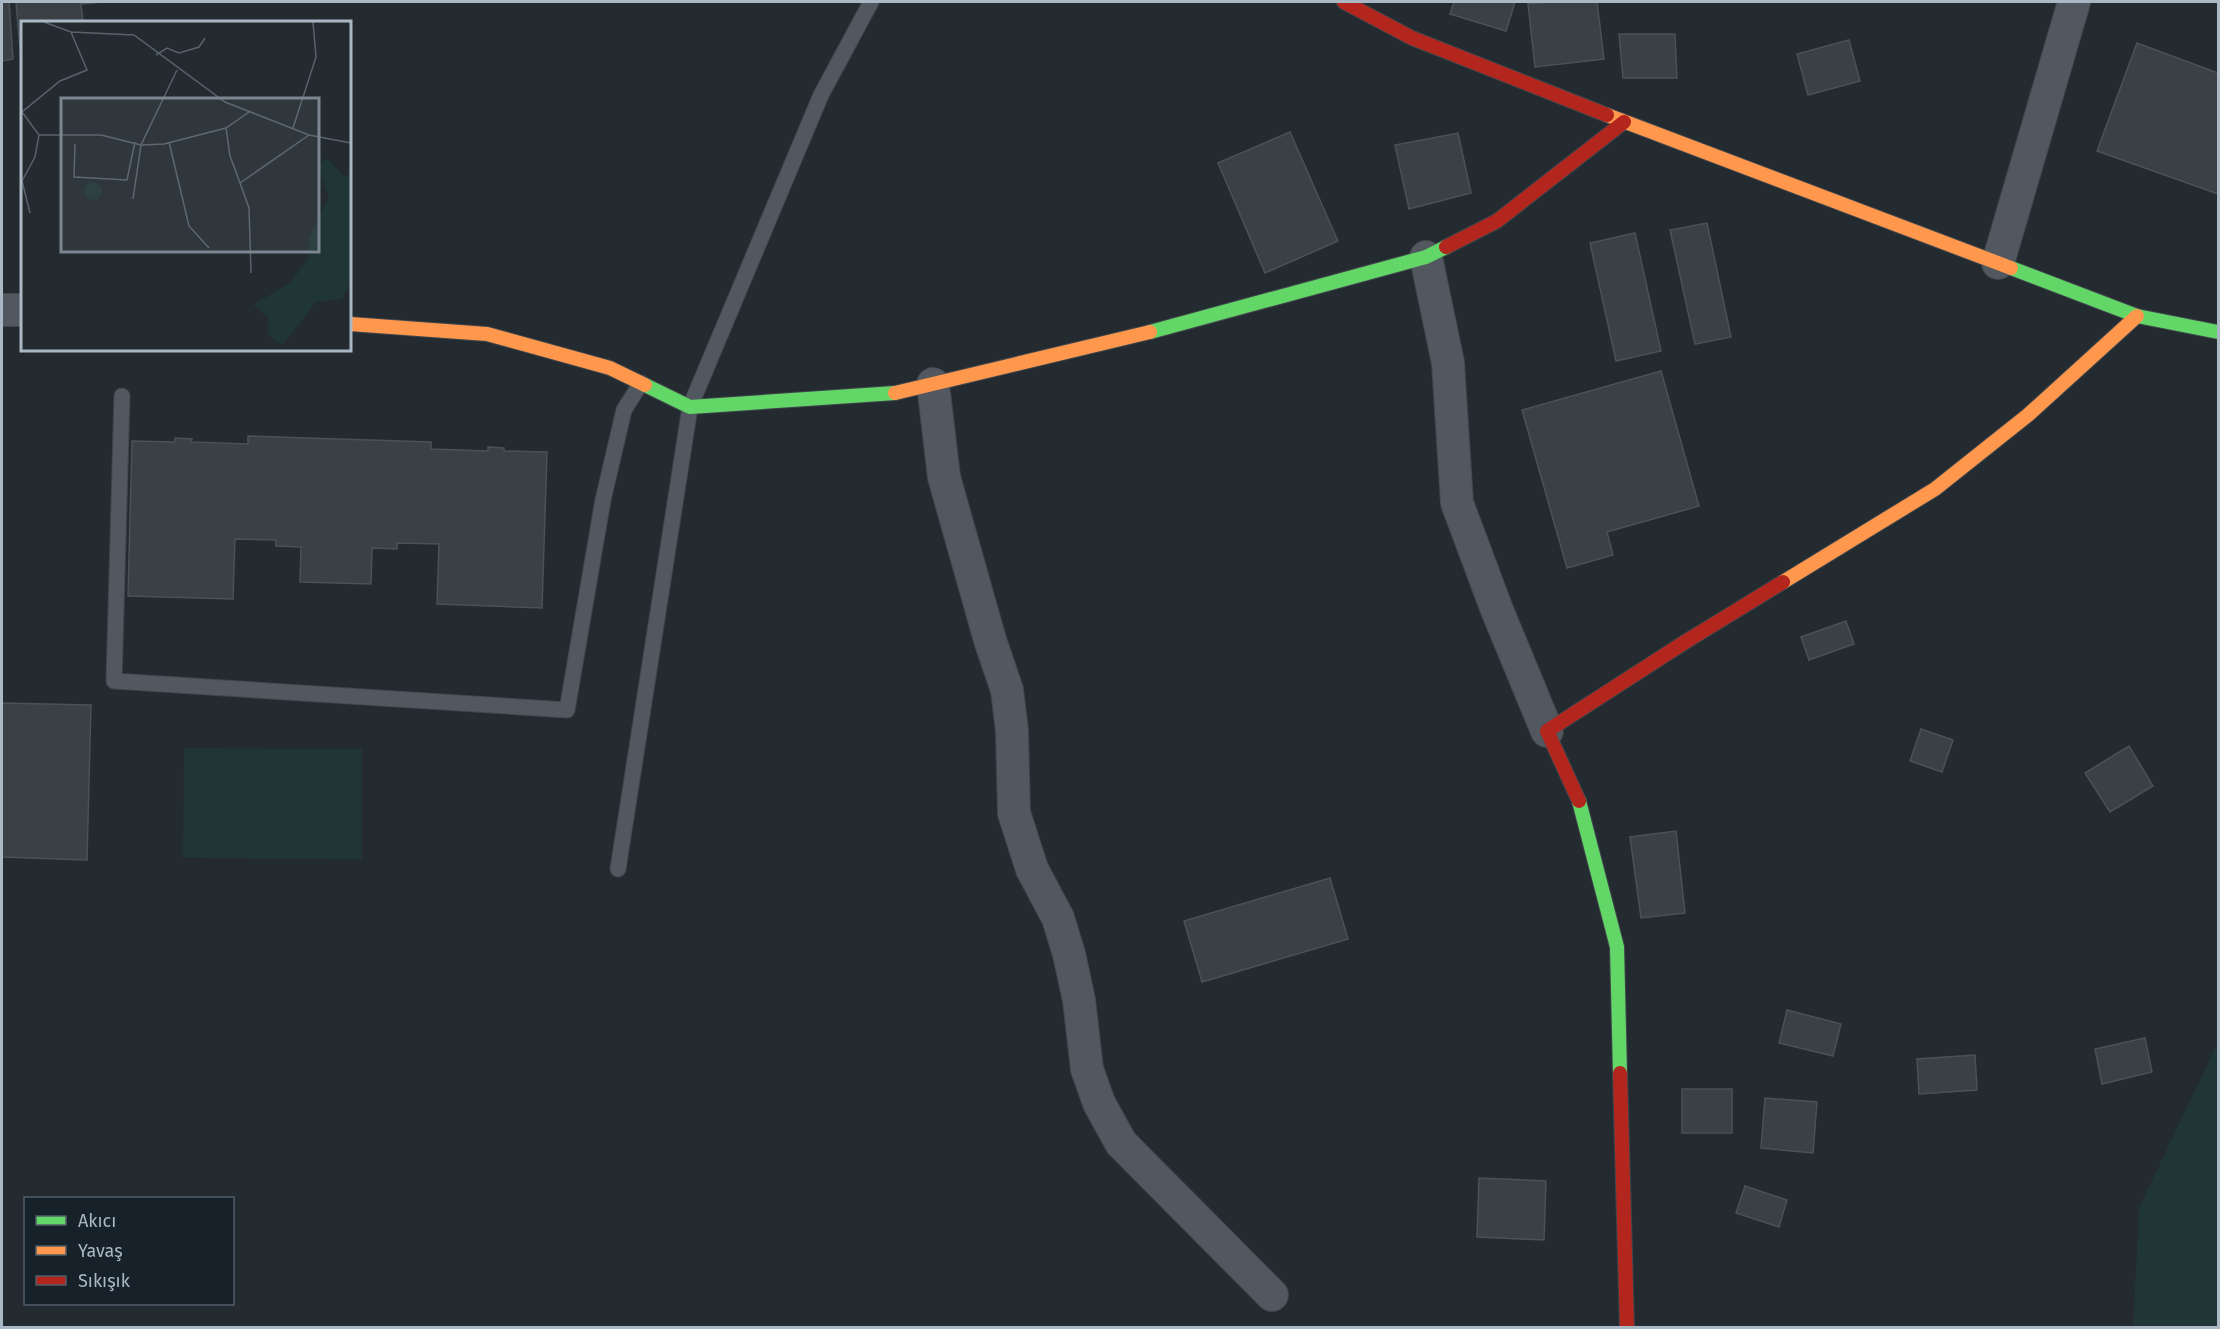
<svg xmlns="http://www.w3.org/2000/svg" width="2220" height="1329" viewBox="0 0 2220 1329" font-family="'Fira Sans',sans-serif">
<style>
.green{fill:#203536}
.building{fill:#3a4045;stroke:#495258;stroke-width:1.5}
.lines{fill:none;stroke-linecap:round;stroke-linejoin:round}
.lane-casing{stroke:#40464b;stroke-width:17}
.street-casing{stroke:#40464b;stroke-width:34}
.fast-casing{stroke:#40464b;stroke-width:16}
.slow-casing{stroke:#40464b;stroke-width:16}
.jam-casing{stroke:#40464b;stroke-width:16}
.lane{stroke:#52585f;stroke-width:15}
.street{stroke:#52585f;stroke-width:32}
.fast{stroke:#63d668;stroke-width:14}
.slow{stroke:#ff974d;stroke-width:14}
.jam{stroke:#b3261e;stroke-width:14}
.inset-road{fill:none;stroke:#59626b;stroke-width:1.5}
.view{fill:#7b8690;fill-opacity:0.15;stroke:#7b8690;stroke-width:3}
.inset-edge{fill:none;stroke:#aab7c4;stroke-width:3}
</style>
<rect width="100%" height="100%" fill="#232a30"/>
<!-- green -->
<g class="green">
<path d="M184,748L362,749V859L183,858Z"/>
<path d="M2218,1042V1327H2133L2139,1208Z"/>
</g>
<!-- building -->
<g class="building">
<path d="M2,2H9L13,59L2,61Z"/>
<path d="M16,2H103L81,4L83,22H22V72Z"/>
<path d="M1454,2H1515L1506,31L1450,14Z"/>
<path d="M1551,2H1597L1604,59L1535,67L1528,4Z"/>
<path d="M1619,34H1675L1677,78H1623Z"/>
<path d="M1849,40L1860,81L1808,95L1797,54Z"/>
<path d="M2137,43L2218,73V194L2097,151Z"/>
<path d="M1290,132L1338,241L1265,273L1218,163Z"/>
<path d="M1458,133L1471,193L1409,209L1395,145Z"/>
<path d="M1707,223L1731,337L1695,344L1670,230Z"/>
<path d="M1635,233L1661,351L1616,361L1590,243Z"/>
<path d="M1661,371L1699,506L1607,532L1613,555L1567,568L1522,410Z"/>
<path d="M248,436L431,442V449L488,451V447L504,448V451L547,452L542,608L437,604L439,544L397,543V549L372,548L371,584L300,582L301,547L276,546V540L235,539L233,599L128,596L132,441L175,442V438L192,439L191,442L248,444Z"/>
<path d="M1846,621L1854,644L1809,660L1801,637Z"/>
<path d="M2,703L91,705L87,860L2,857Z"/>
<path d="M1921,729L1953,740L1942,772L1910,761Z"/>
<path d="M2129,746L2153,786L2110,812L2085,773Z"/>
<path d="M1676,831L1685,913L1641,918L1630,837Z"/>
<path d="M1330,878L1348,939L1202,982L1184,921Z"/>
<path d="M1787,1010L1841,1024L1833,1056L1779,1043Z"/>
<path d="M2145,1038L2152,1072L2102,1084L2095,1049Z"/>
<path d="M1975,1055L1977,1090L1919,1094L1917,1059Z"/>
<rect x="1682" y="1089" width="50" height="44"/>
<path d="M1765,1098L1817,1102L1813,1153L1761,1148Z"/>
<path d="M1479,1178L1546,1181L1544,1240L1477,1237Z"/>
<path d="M1745,1186L1787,1200L1779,1227L1736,1213Z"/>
</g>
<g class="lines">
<defs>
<g id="lane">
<path d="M122,396L114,681L567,710L603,500L624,410L641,383"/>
<path d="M618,869L690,407L821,95L871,2"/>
</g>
<g id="street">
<path d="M1426,257L1448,363L1457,503L1497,610L1547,731"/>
<path d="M1998,263L2074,2"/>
<path d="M2,310H22"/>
<path d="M933,384L944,477L990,640L1007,690L1012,731L1014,813L1032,869L1058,918L1069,954L1079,1000L1087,1069L1099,1103L1121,1143L1272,1295"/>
</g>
<g id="fast">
<path d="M2011,268L2137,316L2218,332"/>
<path d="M1150,332L1426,257L1446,247"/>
<path d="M645,385L690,407L895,393"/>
<path d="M1579,801L1617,947L1620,1073"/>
</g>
<g id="slow">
<path d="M1607,115L2011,268"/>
<path d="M350,324L487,334L610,368L645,385"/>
<path d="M895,393L1150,332"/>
<path d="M1783,582L1935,489L2028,415L2137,316"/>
</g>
<g id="jam">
<path d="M1344,2L1412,38L1607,115"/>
<path d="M1446,247L1497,221L1624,122"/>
<path d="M1579,801L1547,731L1685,642L1783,582"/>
<path d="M1620,1073L1627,1328"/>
</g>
</defs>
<!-- lane casing -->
<use href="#lane" class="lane-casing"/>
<!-- street casing -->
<use href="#street" class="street-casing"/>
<!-- fast casing -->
<use href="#fast" class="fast-casing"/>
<!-- slow casing -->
<use href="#slow" class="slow-casing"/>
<!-- jam casing -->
<use href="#jam" class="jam-casing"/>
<!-- lane -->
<use href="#lane" class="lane"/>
<!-- street -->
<use href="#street" class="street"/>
<!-- fast -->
<use href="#fast" class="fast"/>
<!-- slow -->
<use href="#slow" class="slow"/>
<!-- jam -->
<use href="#jam" class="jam"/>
</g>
<!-- overview -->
<g transform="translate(21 21)">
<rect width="330" height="330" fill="#232a30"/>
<path d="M306,137L323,155L330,153V260L321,278L295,281L261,325L246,313L248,297L232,284L271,260L287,238L288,217L308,176L296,144ZM63 170a9 9 0 1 1 18 0a9 9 0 1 1-18 0Z" fill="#203536"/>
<path class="inset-road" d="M23,1L50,11L113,14L204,81L288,114L330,122M50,11L66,49L39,60L1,91L18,114H80L120,124L143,123L205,107L228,91M135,34L146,27L158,32L178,26L184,17M205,107L209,135L219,162M272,107L295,36L292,1M148,121L168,205L188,227M54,123L53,156L106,159L114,121M112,178L120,124L156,49M9,192L1,160L14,136L18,114M230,252L228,187L219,162L288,114"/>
<path class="view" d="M40,77H298V231H40Z"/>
<rect width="330" height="330" class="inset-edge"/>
</g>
<!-- border -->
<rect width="2220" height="1329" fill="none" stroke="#aab7c4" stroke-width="6"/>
<!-- legend -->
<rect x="24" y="1197" width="210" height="108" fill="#17212a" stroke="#525d68" stroke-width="1.5"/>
<rect x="36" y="1216" width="30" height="9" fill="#63d668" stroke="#525d68" stroke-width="1.5"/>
<text x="78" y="1227" font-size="18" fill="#aab7c4">Akıcı</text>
<rect x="36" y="1246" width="30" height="9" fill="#ff974d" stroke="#525d68" stroke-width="1.5"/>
<text x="78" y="1257" font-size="18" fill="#aab7c4">Yavaş</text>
<rect x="36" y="1276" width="30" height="9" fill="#b3261e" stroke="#525d68" stroke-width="1.5"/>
<text x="78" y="1287" font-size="18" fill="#aab7c4">Sıkışık</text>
</svg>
